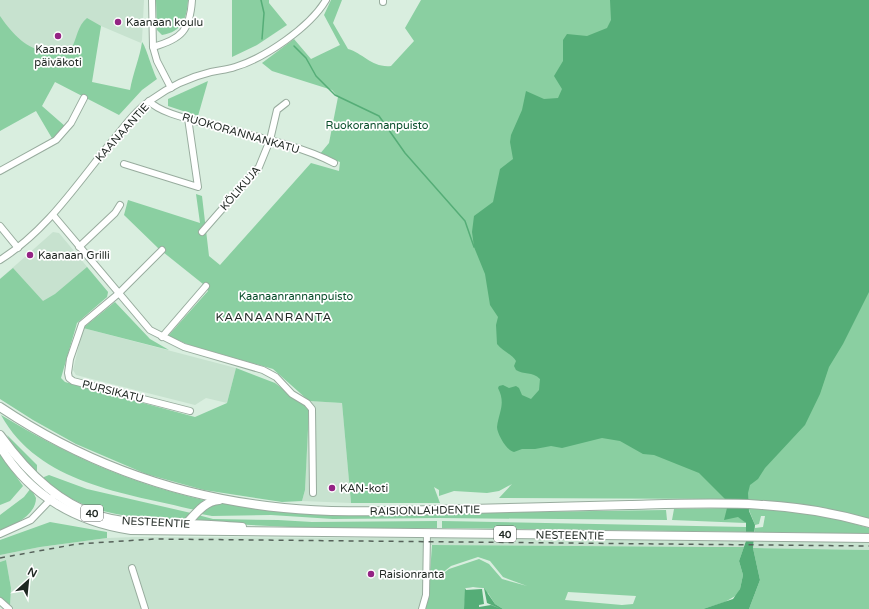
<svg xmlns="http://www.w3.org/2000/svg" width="869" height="609" viewBox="0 0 869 609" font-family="'Varela Round',sans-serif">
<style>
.built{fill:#c7e2cf}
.green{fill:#8acfa1;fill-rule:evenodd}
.water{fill:#55ad77}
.pier{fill:#d9eedf}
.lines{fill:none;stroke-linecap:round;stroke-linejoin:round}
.stream{stroke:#55ad77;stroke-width:1.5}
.minor-casing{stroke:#98ac9e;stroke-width:8}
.major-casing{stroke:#98ac9e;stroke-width:10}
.minor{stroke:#fff;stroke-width:6}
.major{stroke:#fff;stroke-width:8}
.rail{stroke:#56625a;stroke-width:1.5;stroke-dasharray:5 5;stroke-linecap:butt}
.poi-dot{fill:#942484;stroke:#fff;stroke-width:1.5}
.labels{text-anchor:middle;stroke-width:3.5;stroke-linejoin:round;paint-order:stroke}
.shield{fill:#fff;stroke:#626864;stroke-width:1}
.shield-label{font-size:10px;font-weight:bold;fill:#1f2722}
.poi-label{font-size:11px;fill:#1f2722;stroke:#fff;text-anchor:start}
.park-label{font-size:11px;fill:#094e2b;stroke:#fff}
.street-label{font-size:11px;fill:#1f2722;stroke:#fff}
.neighbourhood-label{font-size:12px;letter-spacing:1px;fill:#1f2722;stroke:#fff}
</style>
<rect width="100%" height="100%" fill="#d9eedf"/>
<!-- built -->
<g class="built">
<path d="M0,0H144L142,40L141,43L101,26L97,48L35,51L0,27Z"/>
<path d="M53,232L59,233L108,292L107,297L84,315L0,294V279Z"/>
<path d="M83,328L236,368L227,403L206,398L195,405L76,375L73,370Z"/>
<path d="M309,401L342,403L351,503L302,501L305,490Z"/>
<path d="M135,537L433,538L746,541L744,547L424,545L427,557L422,609H14L10,606L11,588L6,560L0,562V555L40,547L107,538Z"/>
<path d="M754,541L869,542V550L753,548Z"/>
</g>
<!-- green -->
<g class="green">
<path d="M156,0H188C187,18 182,32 162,35L157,30Z"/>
<path d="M232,0H269V3L287,25L257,45L232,57Z"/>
<path d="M331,0H342L333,23L348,49C363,53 372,68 391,66L414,41L405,28L421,0H869V520L837,519L869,528V534L755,532V528L763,527L765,516H761L759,524L755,525L749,510L726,466L672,434L575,414L540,443L573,438L587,432L594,433L601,427H617L634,437L641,430L645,432L648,439L654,435L658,436L667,447L678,443L689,453C708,447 730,483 737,497C741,506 737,515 746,523L672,520L674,509L727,508L724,499L499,498L512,484L499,491L487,493L454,491L439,496V490L434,487L440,503H351L342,403L309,401L273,369L189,345L168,336L208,291L203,284L158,248L124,215L128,200L200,223L196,194L202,196L209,256L220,265L311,163L339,171L340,162L319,155L329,143L338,97L332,90L272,71L262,63L294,39L311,59L340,45L324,15Z"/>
<path d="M0,16C9,29 25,49 42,50C52,51 61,49 71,49C77,39 77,26 87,18L101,26L92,82L130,90C133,73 140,57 142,42C145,44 153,72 157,79L142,90L119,115L55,82L42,106L66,127L53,140L36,111L0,131Z"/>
<path d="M208,81L198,116L168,106V99Z"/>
<path d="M87,267L108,292L107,297L77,323L61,378L65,382L195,417L227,403L236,368L275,383L309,409L305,490L302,501L282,502L204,490L146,474L76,444L33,420L0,399V279L13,268L43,301L55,294Z"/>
<path d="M115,302L150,339L169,350L83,328Z"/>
<path d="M1,415C67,455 129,483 204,500L195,510C125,493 39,484 1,415Z"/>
<path d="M7,435L37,465V475L14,449Z"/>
<path d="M0,454L23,486L10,501L0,505Z"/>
<path d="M49,475L87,489L191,513L184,521C132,518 86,515 44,481V477Z"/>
<path d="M31,488L36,498C36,515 14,526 0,530V515L24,497Z"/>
<path d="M225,503L272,511L333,515L666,510L667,520L438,518L333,519L271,515L212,516L201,514L206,507Z"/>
<path d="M198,515L213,519L278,520L312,522L437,521V528H311L192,522Z"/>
<path d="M442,521L746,527V532L447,528H442Z"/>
<path d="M50,522L107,532V538L40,547L0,555V540Z"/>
<path d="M432,545L712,547H744L739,561L743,575L740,589L737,595L725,602L703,609H503L495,604L488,593L466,590L464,609H422L427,576H440L449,569L479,559L489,564L502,579L527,586L503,577L490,561L478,557L451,566L441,574L430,573ZM568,592L636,596L633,604L622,605L565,600Z"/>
<path d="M753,548L869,550V609H749L760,580Z"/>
<path d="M6,560L11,588L10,606L0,599V562Z"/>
</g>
<!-- water -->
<g class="water">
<path d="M610,0H869V292L843,344L829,367L820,394L805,425L765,468L758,479L750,485L748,493L749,511L755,525L753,548L760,580L749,609H703L733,599L740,589L743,575L739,561L746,541V523L738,517L724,520L727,508L725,499L699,473L654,455L643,454L620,441L602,438L562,448L551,446L535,449H522L514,452C507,451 497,434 497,427C499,411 506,404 498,388L499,386L503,385L509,388L516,386L519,388L522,395L531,399L539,390L540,379C532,371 524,375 516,370L514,366L516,361C512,354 502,351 497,344L496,325L498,317L490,305L485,274L474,247L472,232L474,216L493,202L500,169L513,159L510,142L511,135L522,110L526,91L544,99L558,98L562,89L554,76L563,61V40L567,34L587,36L607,28L611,20Z"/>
<path d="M473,587L484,588L495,604L503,609H464L465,588Z"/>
</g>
<!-- pier -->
<path class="pier" d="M473,587L484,588L487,603L501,609L491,605L479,607V605L484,604L482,589L466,590L465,588Z"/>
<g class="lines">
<!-- stream -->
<g class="stream">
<path d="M261,0L264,13L262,39"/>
<path d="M294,46L306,58L316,76L335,95L379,116L405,153L465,221L474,247"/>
</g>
<defs>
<g id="minor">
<path d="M152,0L153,47L157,61L171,88"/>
<path d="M383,2V0"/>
<path d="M153,47C182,39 190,30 192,0"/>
<path d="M149,101C161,114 194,120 211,125C249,135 300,145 334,163"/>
<path d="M124,164L198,187L188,118"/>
<path d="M0,171L56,140L71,123L84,98"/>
<path d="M53,215L150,330L184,347L263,370L276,377L292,394L307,403L312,409L313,493"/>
<path d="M0,226L18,248"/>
<path d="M202,232L259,167L270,140L277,110L286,103"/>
<path d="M79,247L115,213L120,205"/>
<path d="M162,250L118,294L82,324L70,359L68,373L69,378L73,381L190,411"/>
<path d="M0,260C45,232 75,187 108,146C121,131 134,111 151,100C169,87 190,77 211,72C219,70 227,70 235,67C265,58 310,27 326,0"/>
<path d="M162,337L206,286"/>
<path d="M0,534L31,520L53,497"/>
<path d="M132,568L145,609"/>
<path d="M0,601L9,609"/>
<path d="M422,609L426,595L427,533"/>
</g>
<g id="major">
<path d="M0,407C85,464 182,498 284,508C333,513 383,511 432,510C498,508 563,507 629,505C713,503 788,499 869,523"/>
<path d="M0,435C28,474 63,509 111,519C135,524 160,523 184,524C203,524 223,526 242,527"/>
<path d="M0,446C29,495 76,522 131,530L869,538"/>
<path d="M185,525C195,515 204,501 219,500"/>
</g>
</defs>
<!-- minor casing -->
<use href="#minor" class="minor-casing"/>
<!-- major casing -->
<use href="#major" class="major-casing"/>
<!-- minor -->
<use href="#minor" class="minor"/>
<!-- major -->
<use href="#major" class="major"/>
<!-- rail -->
<path class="rail" d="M0,558L77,544L155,539L869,546"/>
</g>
<!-- markers -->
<g class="poi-dot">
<circle cx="118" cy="22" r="4"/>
<circle cx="58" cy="36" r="4"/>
<circle cx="30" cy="255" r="4"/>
<circle cx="332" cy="488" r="4"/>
<circle cx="371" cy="574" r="4"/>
</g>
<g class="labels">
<!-- shield labels -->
<g class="shield">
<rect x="81" y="505" width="22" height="16" rx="3"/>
<rect x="494" y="526" width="22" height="16" rx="3"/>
</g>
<g class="shield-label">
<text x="92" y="517">40</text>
<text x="505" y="538">40</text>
</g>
<!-- poi labels -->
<g class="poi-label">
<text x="126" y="26">Kaanaan koulu</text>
<text x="58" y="53" text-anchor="middle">Kaanaan<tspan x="58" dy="13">päiväkoti</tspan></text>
<text x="38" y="259">Kaanaan Grilli</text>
<text x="340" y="492">KAN-koti</text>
<text x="379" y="578">Raisionranta</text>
</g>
<!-- park labels -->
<g class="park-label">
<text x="377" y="129">Ruokorannanpuisto</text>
<text x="296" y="300">Kaanaanrannanpuisto</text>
</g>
<!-- street labels -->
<g class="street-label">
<text transform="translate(122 132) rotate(-48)" y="4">KAANAANTIE</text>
<text transform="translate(241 133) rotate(16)" y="4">RUOKORANNANKATU</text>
<text transform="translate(240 188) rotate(-49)" y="4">KÖLIKUJA</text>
<text transform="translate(113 391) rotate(14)" y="4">PURSIKATU</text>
<text transform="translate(425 510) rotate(-1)" y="4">RAISIONLAHDENTIE</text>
<text transform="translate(156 522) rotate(3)" y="4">NESTEENTIE</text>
<text transform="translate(570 535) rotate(1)" y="4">NESTEENTIE</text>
</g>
<!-- neighbourhood labels -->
<g class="neighbourhood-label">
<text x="274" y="321">KAANAANRANTA</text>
</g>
</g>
<!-- north arrow -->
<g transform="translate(28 581) rotate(27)" stroke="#ffffff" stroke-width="3" paint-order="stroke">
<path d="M0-3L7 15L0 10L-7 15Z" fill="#1f2722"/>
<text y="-6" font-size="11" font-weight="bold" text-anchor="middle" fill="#1f2722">N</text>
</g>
</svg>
